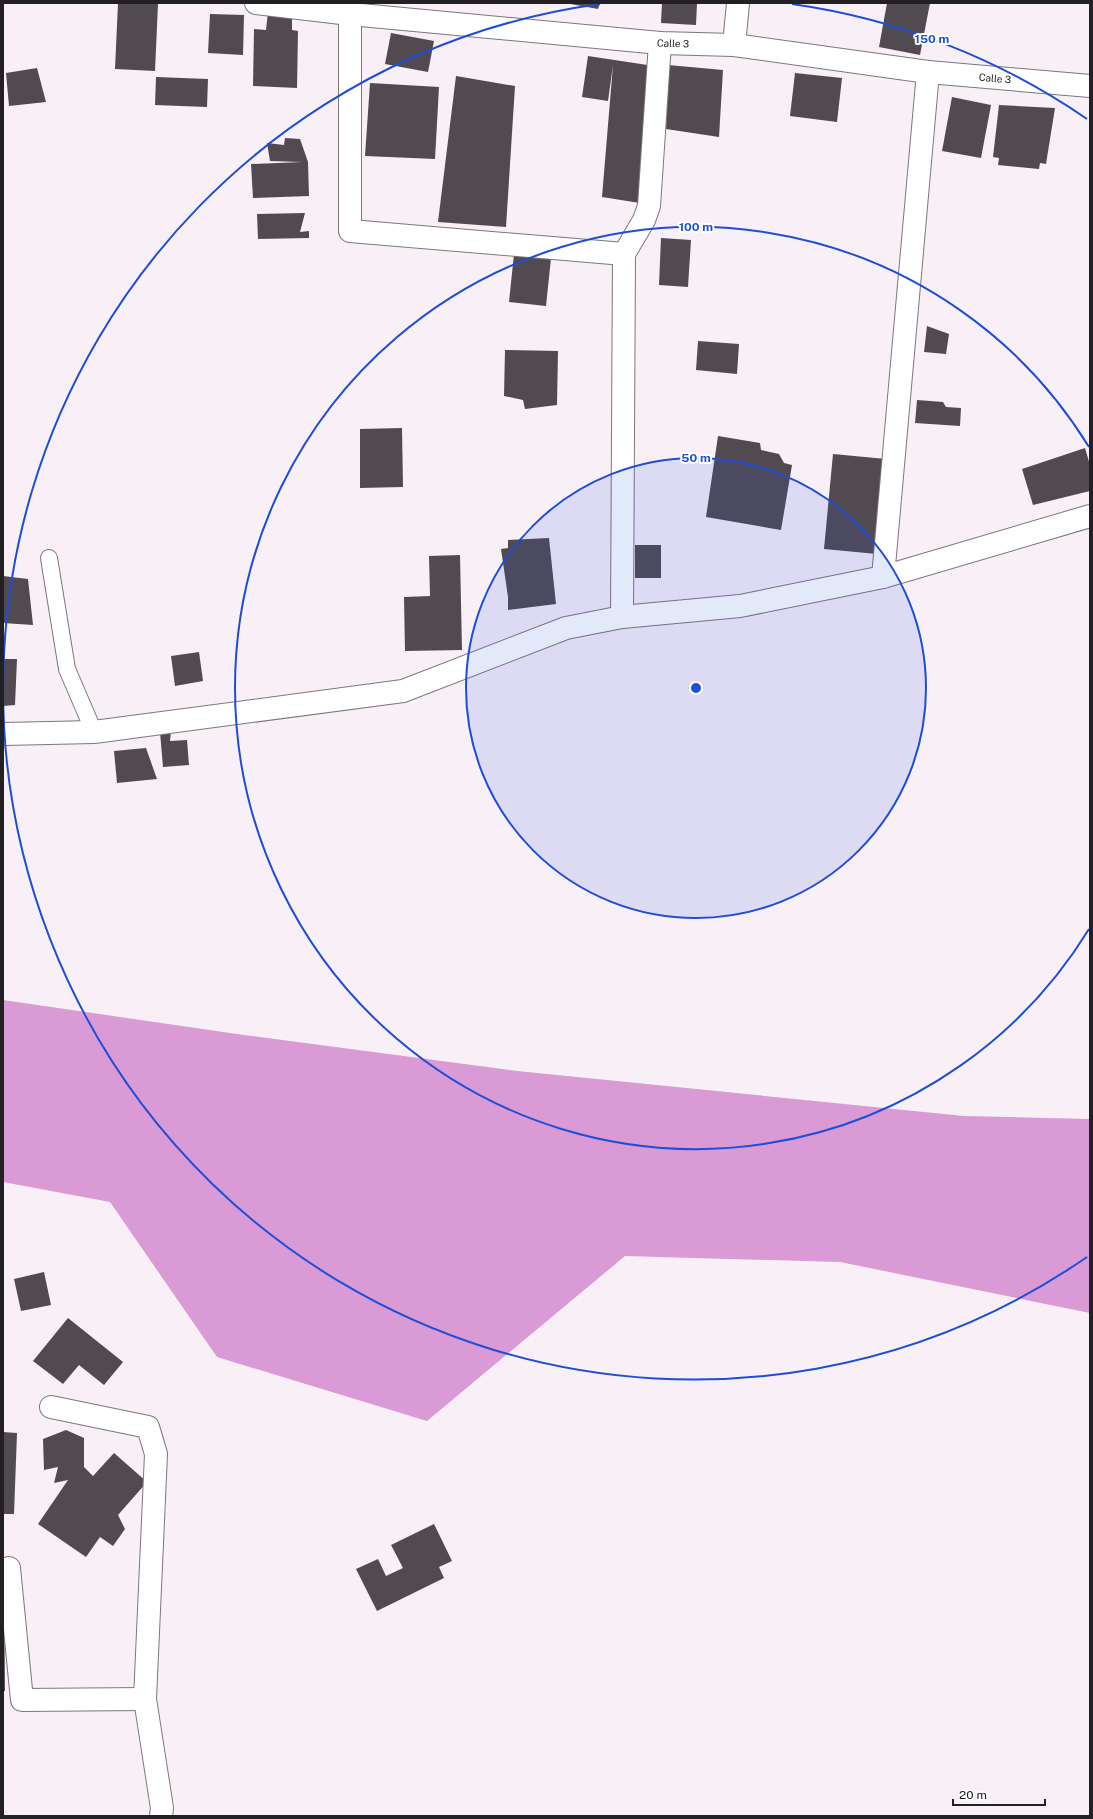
<svg xmlns="http://www.w3.org/2000/svg" width="1093" height="1819" viewBox="0 0 1093 1819" font-family="'Public Sans',sans-serif">
<style>
.forest{fill:#d99ad6}
.building{fill:#524a51}
.lines{fill:none;stroke-linecap:round;stroke-linejoin:round}
.lane-casing{stroke:#7e767d;stroke-width:18}
.street-casing{stroke:#7e767d;stroke-width:24}
.secondary-casing{stroke:#7e767d;stroke-width:24}
.lane{stroke:#fff;stroke-width:16}
.street{stroke:#fff;stroke-width:22}
.secondary{stroke:#fff;stroke-width:22}
.ring{fill:none;stroke:#1d4ed8;stroke-width:2}
.labels{text-anchor:middle;stroke-width:4;stroke-linejoin:round;paint-order:stroke}
.street-label{font-size:10px;fill:#232023;stroke:#fff}
.centre{fill:#1d4ed8;stroke:#fff;stroke-width:2}
.ring-label{font-size:12px;text-anchor:middle;font-weight:bold;fill:#1d4ed8;stroke:#fff;stroke-width:4;stroke-linejoin:round;paint-order:stroke}
</style>
<rect width="100%" height="100%" fill="#f8eff7"/>
<!-- forest -->
<path class="forest" d="M3,1000L244,1035L517,1071L964,1116L1090,1119V1313L840,1262L625,1256L427,1421L217,1357L110,1202L3,1182Z"/>
<!-- building -->
<g class="building">
<path d="M118,3L158,4L155,71L115,69Z"/>
<path d="M565,3H600L598,9Z"/>
<path d="M662,3H697L696,25L661,23Z"/>
<path d="M887,3H930L920,55L879,47Z"/>
<path d="M268,12L292,14V30L298,31L297,88L253,86L254,29L266,30Z"/>
<path d="M210,14L244,15L243,55L208,53Z"/>
<path d="M391,33L434,41L428,72L385,64Z"/>
<path d="M588,56L654,66L646,204L602,197L613,65L608,101L582,97Z"/>
<path d="M668,65L723,70L719,137L666,129Z"/>
<path d="M37,68L46,102L9,106L6,73Z"/>
<path d="M795,73L842,78L837,122L790,116Z"/>
<path d="M456,76L515,86L506,227L438,222Z"/>
<path d="M156,77L208,79L207,107L155,105Z"/>
<path d="M370,83L439,87L435,159L365,156Z"/>
<path d="M952,97L991,105L981,158L942,151Z"/>
<path d="M999,105L1055,108L1046,164L1040,163L1039,169L998,165L999,158L993,157Z"/>
<path d="M285,138L300,139L308,162L309,196L253,198L251,164L302,162L270,161L267,143L284,145Z"/>
<path d="M305,213L300,232L309,231V238L258,239L257,214Z"/>
<path d="M661,238L691,240L688,287L659,285Z"/>
<path d="M514,254L551,258L546,306L509,302Z"/>
<path d="M927,326L949,334L946,354L924,352Z"/>
<path d="M698,341L739,344L737,374L696,370Z"/>
<path d="M505,350L558,351L557,405L525,409L523,400L504,396Z"/>
<path d="M917,400L943,402L946,407L961,408L960,426L915,423Z"/>
<path d="M402,428L403,487L360,488V429Z"/>
<path d="M718,436L760,443L761,450L779,454L784,463L792,465L781,530L706,517Z"/>
<path d="M1085,448L1090,465V491L1033,505L1022,469Z"/>
<path d="M833,454L886,459L877,554L824,549Z"/>
<path d="M549,538L556,604L508,610V597L501,549L508,548V540Z"/>
<rect x="635" y="545" width="26" height="33"/>
<path d="M460,555L462,650L405,651L404,597L430,596L429,556Z"/>
<path d="M3,576L28,579L33,625L3,623Z"/>
<path d="M199,652L203,681L175,686L171,656Z"/>
<path d="M3,659H17L15,705L3,706Z"/>
<path d="M171,731L170,741L187,740L189,765L163,767L160,732Z"/>
<path d="M146,748L157,779L117,783L114,751Z"/>
<path d="M44,1272L51,1305L21,1311L14,1279Z"/>
<path d="M68,1318L123,1362L104,1385L79,1365L63,1384L33,1361Z"/>
<path d="M66,1430L84,1438V1467L93,1476L114,1453L147,1482L118,1515L125,1529L113,1546L100,1537L86,1557L38,1524L68,1480L54,1483L58,1467L44,1470L43,1439Z"/>
<path d="M3,1432L17,1433L14,1514H3Z"/>
<path d="M434,1524L452,1561L439,1567L444,1578L377,1611L356,1569L378,1559L386,1576L403,1568L391,1545Z"/>
<path d="M3,1574H4L5,1691H3Z"/>
</g>
<g class="lines">
<defs>
<path id="lane" d="M49,558L67,669L94,732"/>
<g id="street">
<path d="M350,14V231L624,254"/>
<path d="M734,45L738,3"/>
<path d="M883,577L928,72"/>
<path d="M622,617L624,254L644,220L649,206L660,43"/>
<path d="M3,734L94,732L403,691L566,628L622,617L740,606L883,577L1090,516"/>
<path d="M51,1407L148,1427L156,1454L145,1699L162,1808L161,1816"/>
<path d="M9,1568L22,1700L145,1699"/>
</g>
<path id="secondary" d="M256,3L350,14L660,43L734,45L928,72L1090,86"/>
</defs>
<!-- lane casing -->
<use href="#lane" class="lane-casing"/>
<!-- street casing -->
<use href="#street" class="street-casing"/>
<!-- secondary casing -->
<use href="#secondary" class="secondary-casing"/>
<!-- lane -->
<use href="#lane" class="lane"/>
<!-- street -->
<use href="#street" class="street"/>
<!-- secondary -->
<use href="#secondary" class="secondary"/>
</g>
<!-- distance rings -->
<circle cx="696" cy="688" r="230" fill="#1d4ed8" fill-opacity=".12"/>
<g class="ring">
<circle cx="696" cy="688" r="230"/>
<path d="M1089 929A461 461 0 1 1 1089 447"/>
<path d="M1087 1257A691 691 0 1 1 600 4M792 4A691 691 0 0 1 1087 119"/>
</g>
<g class="labels">
<!-- street labels -->
<g class="street-label">
<text transform="translate(673 43) rotate(2)" y="4">Calle 3</text>
<text transform="translate(995 78) rotate(5)" y="4">Calle 3</text>
</g>
</g>
<circle cx="696" cy="688" r="6" class="centre"/>
<g class="ring-label">
<text x="932" y="43">150 m</text>
<text x="696" y="231">100 m</text>
<text x="696" y="462">50 m</text>
</g>
<!-- border -->
<rect width="1093" height="1819" fill="none" stroke="#232023" stroke-width="8"/>
<!-- scale -->
<path d="M953 1799v6h92v-6" fill="none" stroke="#232023" stroke-width="2"/>
<text x="959" y="1799" font-size="12" fill="#232023" stroke="#ffffff" stroke-width="3" paint-order="stroke">20 m</text>
</svg>
